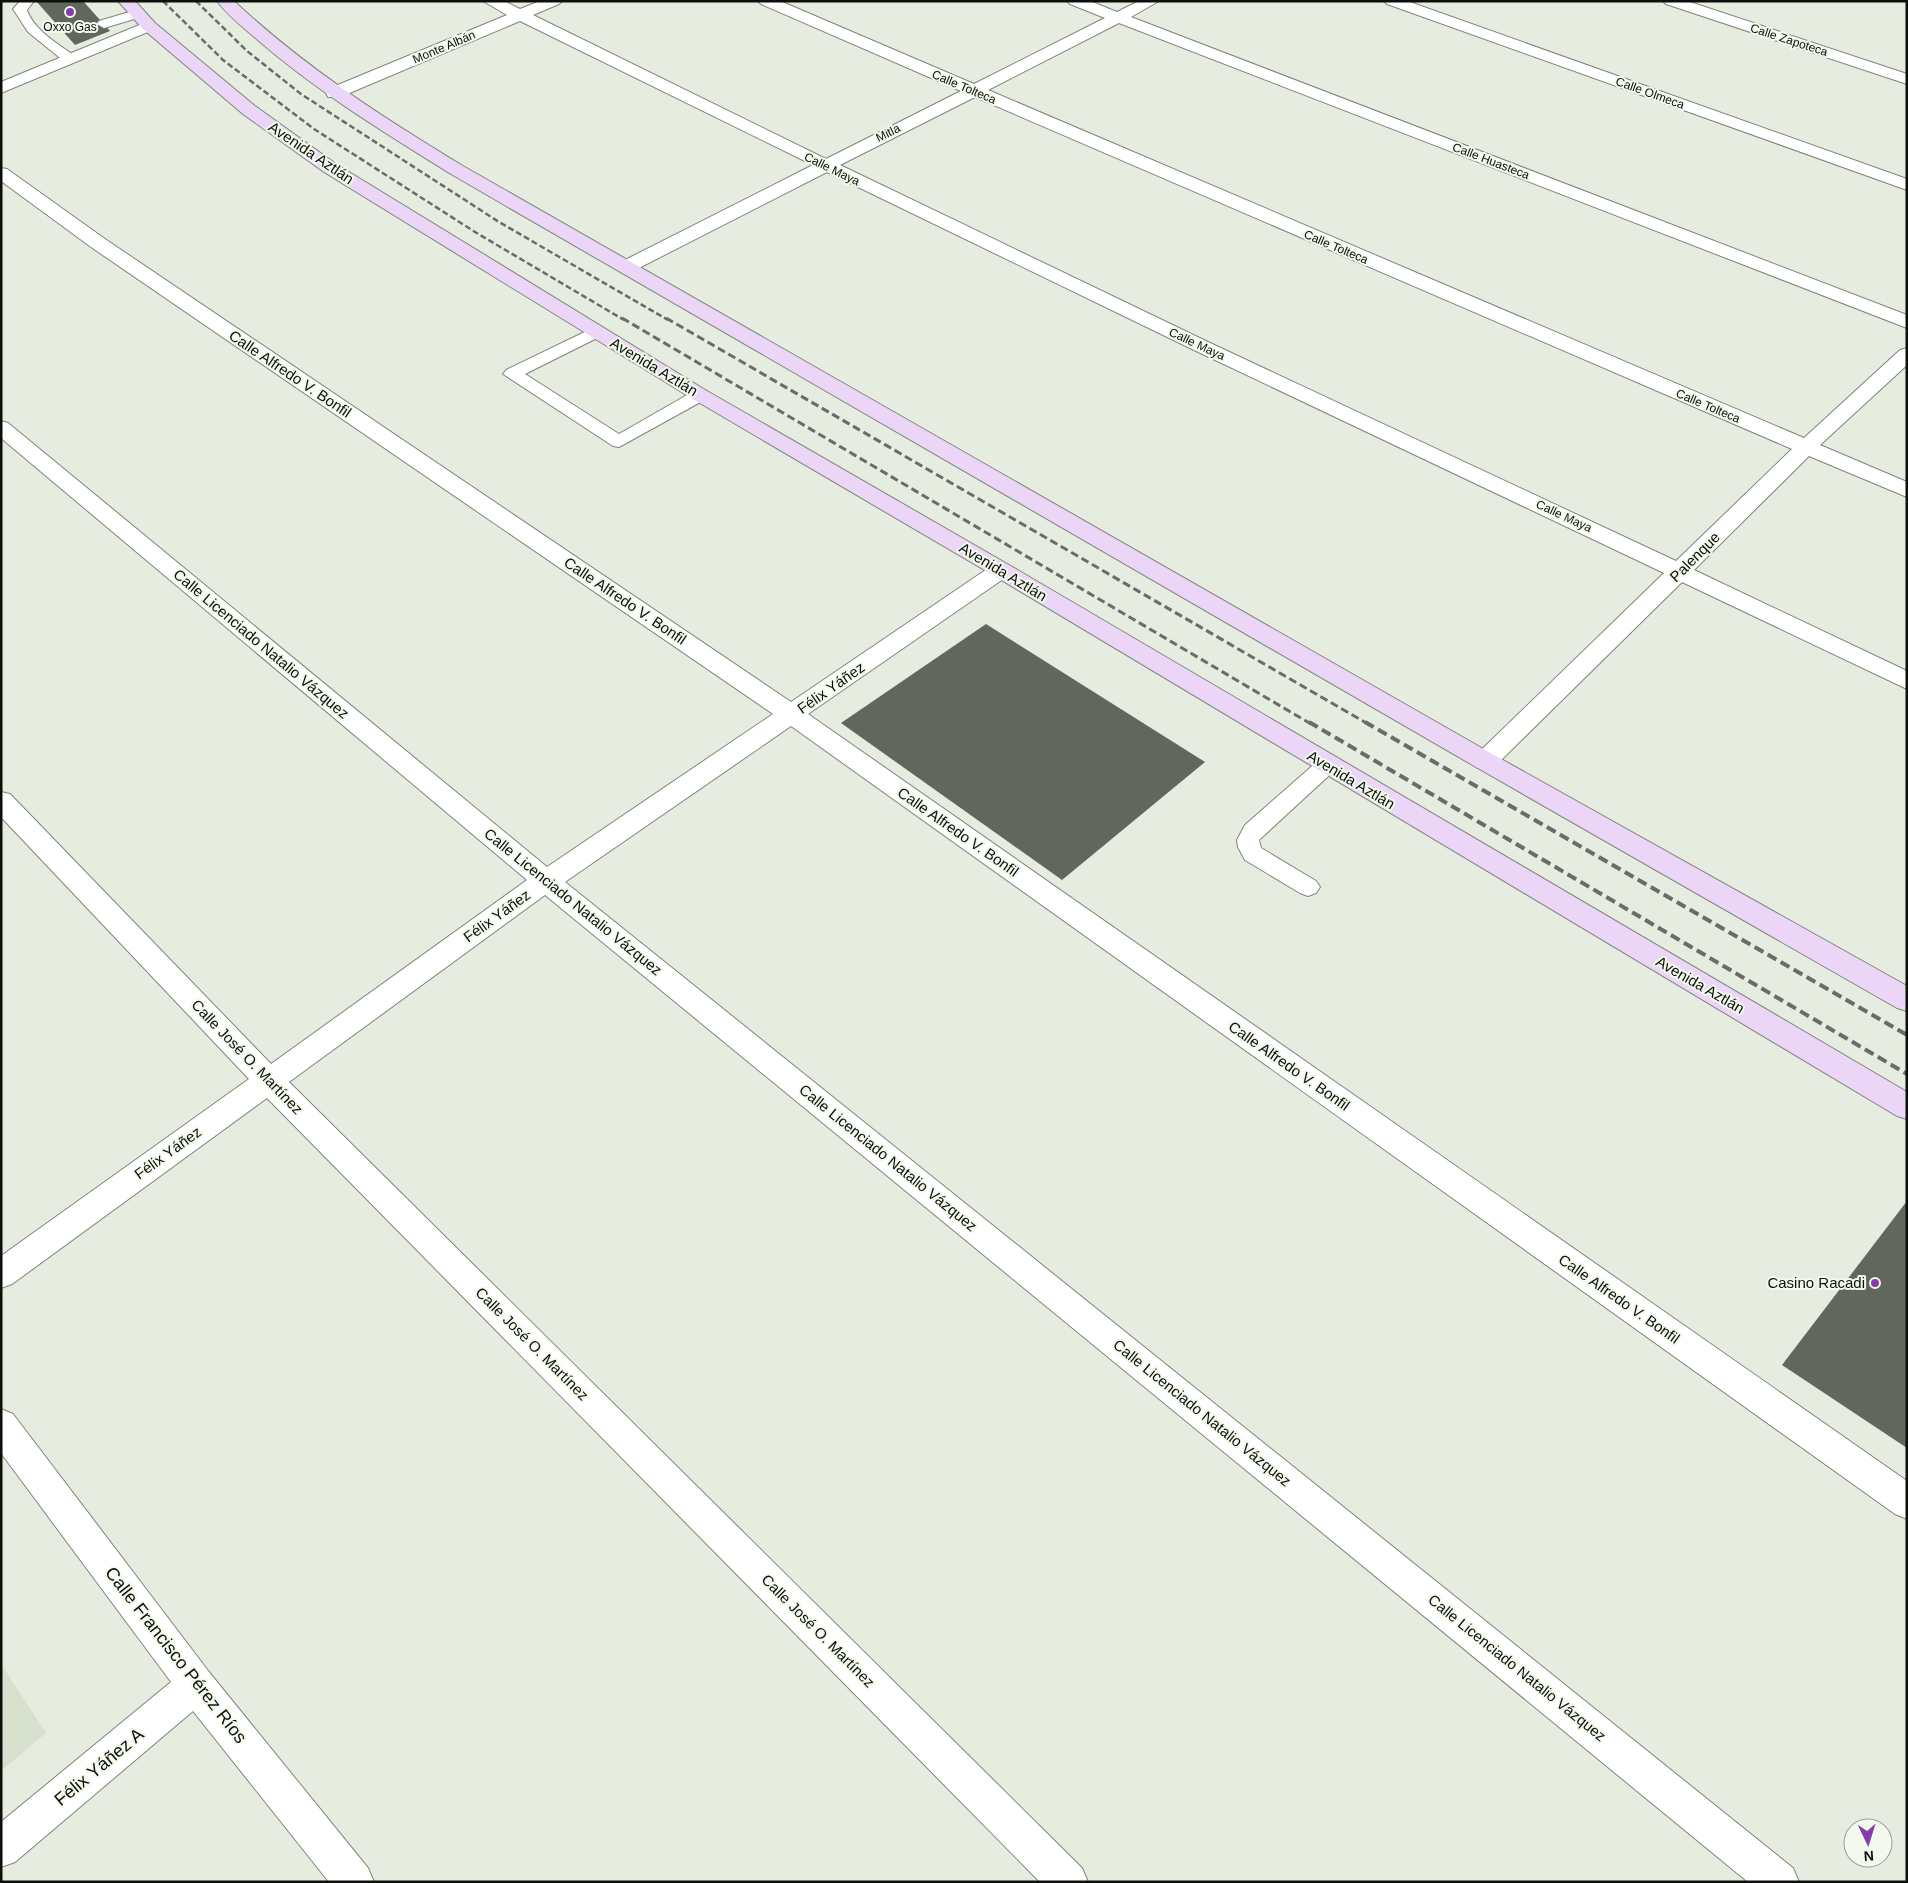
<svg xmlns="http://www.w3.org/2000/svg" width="1908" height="1883" viewBox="0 0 1908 1883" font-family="Arial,sans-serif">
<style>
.built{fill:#d7e1ce}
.building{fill:#61675c}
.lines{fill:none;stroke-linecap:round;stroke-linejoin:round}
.lane-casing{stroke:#7f857a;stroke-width:2}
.street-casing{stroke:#7f857a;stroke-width:2}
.secondary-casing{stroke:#7f857a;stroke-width:2}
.lane{fill:#fff;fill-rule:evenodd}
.street{fill:#fff;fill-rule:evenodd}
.secondary{fill:#ebd6f8;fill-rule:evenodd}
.rail-far2{stroke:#696d65;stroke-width:2.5;stroke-dasharray:6 3;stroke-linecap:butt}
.rail-far1{stroke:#696d65;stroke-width:3;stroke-dasharray:8 4;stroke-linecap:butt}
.rail{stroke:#696d65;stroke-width:4;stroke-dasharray:10 5;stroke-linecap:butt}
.poi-dot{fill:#863caf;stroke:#f3faed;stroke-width:2}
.labels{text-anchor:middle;stroke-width:4;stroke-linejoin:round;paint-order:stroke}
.far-poi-label{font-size:12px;fill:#0d0f0b;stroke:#f3faed}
.far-street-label{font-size:12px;fill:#0d0f0b;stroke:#f3faed}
.street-label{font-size:15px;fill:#0d0f0b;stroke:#f3faed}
.poi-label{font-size:15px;fill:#0d0f0b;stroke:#f3faed;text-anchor:end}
.near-street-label{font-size:18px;fill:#0d0f0b;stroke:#f3faed}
</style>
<rect width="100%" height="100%" fill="#e6ede0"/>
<!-- built -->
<path class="built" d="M1,1664L46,1733L1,1771Z"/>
<!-- building -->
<g class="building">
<path d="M36,1H83L110,31L75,45Z"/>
<path d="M986,624L1205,762L1062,880L841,723Z"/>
<path d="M1907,1201V1448L1782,1365Z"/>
</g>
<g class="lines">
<defs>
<g id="lane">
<path d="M20,1H34L27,10C34,30 58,44 75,56L77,59L75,62H65L28,32L13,9Z"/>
<path d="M136,10L141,11L143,14L141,17L104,28L97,24L99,21Z"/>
<path d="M595,327L601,328L603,332L601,336L525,374L619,434L694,391H706L709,395L706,399L619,447L613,446L503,374L506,370Z"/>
<path d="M1327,757L1335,760L1338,765L1335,770L1259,840L1261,848L1316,881L1320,887L1316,893L1308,896L1300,893L1245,860L1238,847L1237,840L1245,825L1319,760Z"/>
</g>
<g id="street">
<path d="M483,1H504L520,9L540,1H562L559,4L533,15L826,159L961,91L761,4L758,1H780L974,84L1105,18L1070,4L1067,1H1090L1117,12L1139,1H1159L1131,17L1907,315V328L1119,23L988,90L1804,438L1900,350L1907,348V365L1820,445L1907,482V497L1809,456L1694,570L1907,671V689L1682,582L1494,767L1485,770L1476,767L1472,761L1476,755L1664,573L1194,350L827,172L633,271H619L617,267L619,263L813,165L520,21L340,97H328L326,93L328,89L507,15ZM975,97L1792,449L1676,561L1208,342L840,165Z"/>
<path d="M1384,1H1407L1907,179V190L1387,4Z"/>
<path d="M1663,1H1687L1907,74V84L1666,4Z"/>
<path d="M149,21L157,26L155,29L1,93V82Z"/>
<path d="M1,168L7,169L105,239L791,702L993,565L1001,563L1009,565L1012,570L1009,575L808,714L1907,1481V1519L1895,1514L791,726L565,882L1793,1868L1799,1882H1748L545,895L289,1082L1082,1868L1088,1882H1040L267,1098L12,1284L1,1288V1256L249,1079L1,817V792L10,794L271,1064L527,880L1,438V421L8,423L547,867L773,714L91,247L1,181Z"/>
<path d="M1,1409L13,1414L209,1672L368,1868L374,1882H329L193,1711L15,1862L1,1867V1822L171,1682L1,1453Z"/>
</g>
<g id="secondary">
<path d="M118,1H135L155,23L255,106L336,164L707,391L1009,565L1907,1092V1119L1897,1116L993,575L693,399L324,172L243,114L143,29Z"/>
<path d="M217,1H234C303,66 382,117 463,166L1494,755L1907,986V1011L1897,1008L1476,767L451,174C385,133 318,92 259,41C245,29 228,16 217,1Z"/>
</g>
</defs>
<!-- lane casing -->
<use href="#lane" class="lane-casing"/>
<!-- street casing -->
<use href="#street" class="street-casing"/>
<!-- secondary casing -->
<use href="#secondary" class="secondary-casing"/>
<!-- lane -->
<use href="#lane" class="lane"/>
<!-- street -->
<use href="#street" class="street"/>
<!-- secondary -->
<use href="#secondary" class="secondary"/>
<!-- rail-far2 -->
<g class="rail-far2">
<path d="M163,1L223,60L314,129L475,232L624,320"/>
<path d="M196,1L247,51L301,94L499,222L668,320"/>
</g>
<!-- rail-far1 -->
<g class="rail-far1">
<path d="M622,318L1311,724"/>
<path d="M666,318L1368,724"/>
</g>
<!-- rail -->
<g class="rail">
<path d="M1309,722L1907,1074"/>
<path d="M1365,722L1907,1035"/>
</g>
</g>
<!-- markers -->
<g class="poi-dot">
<circle cx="70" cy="12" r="5"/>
<circle cx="1875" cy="1283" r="5"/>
</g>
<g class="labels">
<!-- far-poi labels -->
<g class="far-poi-label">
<text x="70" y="31">Oxxo Gas</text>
</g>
<!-- far-street labels -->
<g class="far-street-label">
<text transform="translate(1789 40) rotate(18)" y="4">Calle Zapoteca</text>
<text transform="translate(444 47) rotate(-23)" y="4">Monte Albán</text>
<text transform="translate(964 87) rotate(23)" y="4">Calle Tolteca</text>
<text transform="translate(1650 93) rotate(20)" y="4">Calle Olmeca</text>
<text transform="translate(888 133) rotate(-27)" y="4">Mitla</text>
<text transform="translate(1491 161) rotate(21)" y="4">Calle Huasteca</text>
<text transform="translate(832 169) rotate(26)" y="4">Calle Maya</text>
<text transform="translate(1336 247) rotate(23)" y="4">Calle Tolteca</text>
<text transform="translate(1197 344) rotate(25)" y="4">Calle Maya</text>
<text transform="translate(1708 406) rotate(23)" y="4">Calle Tolteca</text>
<text transform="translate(1564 516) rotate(25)" y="4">Calle Maya</text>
</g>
<!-- street labels -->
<g class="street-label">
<text transform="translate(311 153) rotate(34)" y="5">Avenida Aztlán</text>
<text transform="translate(654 367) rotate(31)" y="5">Avenida Aztlán</text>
<text transform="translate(290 374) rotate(34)" y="5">Calle Alfredo V. Bonfil</text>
<text transform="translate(1695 557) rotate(-45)" y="5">Palenque</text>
<text transform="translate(1003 572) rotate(31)" y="5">Avenida Aztlán</text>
<text transform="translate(625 601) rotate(34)" y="5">Calle Alfredo V. Bonfil</text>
<text transform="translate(261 644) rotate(40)" y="5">Calle Licenciado Natalio Vázquez</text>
<text transform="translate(831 688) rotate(-35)" y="5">Félix Yáñez</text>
<text transform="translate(1351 780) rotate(31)" y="5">Avenida Aztlán</text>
<text transform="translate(958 832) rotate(35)" y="5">Calle Alfredo V. Bonfil</text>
<text transform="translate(573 902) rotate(39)" y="5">Calle Licenciado Natalio Vázquez</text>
<text transform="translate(497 916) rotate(-36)" y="5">Félix Yáñez</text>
<text transform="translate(1700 985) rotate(30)" y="5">Avenida Aztlán</text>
<text transform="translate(247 1057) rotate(46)" y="5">Calle José O. Martínez</text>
<text transform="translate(1289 1066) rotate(35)" y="5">Calle Alfredo V. Bonfil</text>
<text transform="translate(168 1153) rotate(-36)" y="5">Félix Yáñez</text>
<text transform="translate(888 1158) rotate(39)" y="5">Calle Licenciado Natalio Vázquez</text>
<text transform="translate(1619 1299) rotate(35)" y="5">Calle Alfredo V. Bonfil</text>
<text transform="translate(532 1344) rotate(45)" y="5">Calle José O. Martínez</text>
<text transform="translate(1202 1413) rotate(39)" y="5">Calle Licenciado Natalio Vázquez</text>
<text transform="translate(818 1631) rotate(45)" y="5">Calle José O. Martínez</text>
<text transform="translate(1517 1668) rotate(39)" y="5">Calle Licenciado Natalio Vázquez</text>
</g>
<!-- poi labels -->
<g class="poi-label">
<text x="1865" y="1288">Casino Racadi</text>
</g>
<!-- near-street labels -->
<g class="near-street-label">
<text transform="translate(176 1655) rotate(52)" y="6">Calle Francisco Pérez Ríos</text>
<text transform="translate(99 1767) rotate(-40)" y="6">Félix Yáñez A</text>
</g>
</g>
<!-- border -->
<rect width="1908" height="1883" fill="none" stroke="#0d0f0b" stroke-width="5"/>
<!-- north arrow -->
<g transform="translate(1868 1843) rotate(176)"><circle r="24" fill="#f3faed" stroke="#979c93"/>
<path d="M0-4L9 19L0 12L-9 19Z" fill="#863caf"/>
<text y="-8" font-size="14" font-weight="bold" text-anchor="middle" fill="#0d0f0b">N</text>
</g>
</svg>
